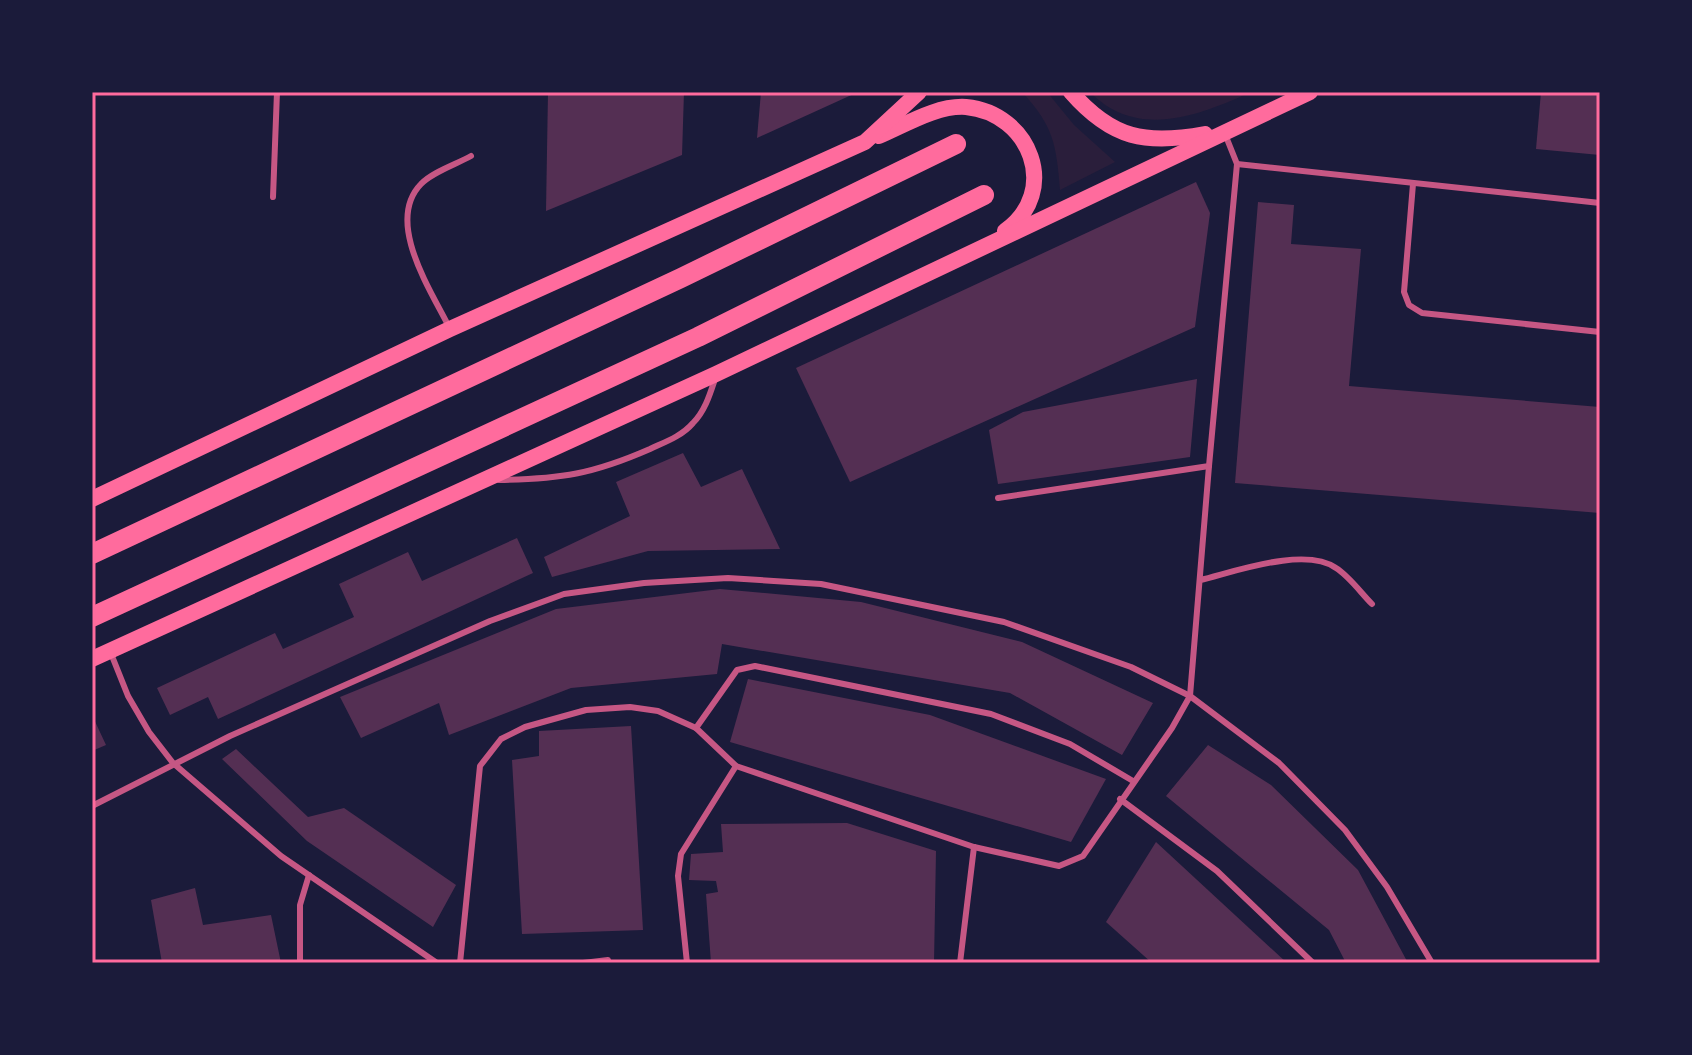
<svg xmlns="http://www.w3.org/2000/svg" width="1692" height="1055" viewBox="0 0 1692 1055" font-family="Lato,sans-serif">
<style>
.green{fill:#2a1e3b}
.building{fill:#542f53}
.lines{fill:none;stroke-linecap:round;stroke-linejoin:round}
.service{stroke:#c65784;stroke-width:6}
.secondary{stroke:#ff6b9d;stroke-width:16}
.primary{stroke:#ff6b9d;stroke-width:20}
.neatline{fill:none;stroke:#ff6b9d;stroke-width:3}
</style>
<rect width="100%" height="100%" fill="#1b1b3a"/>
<!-- green -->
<g class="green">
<path d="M1022,92H1047L1074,125L1115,162L1060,190C1056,144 1054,127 1022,92Z"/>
<path d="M1090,92H1251C1198,116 1137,140 1090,92Z"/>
</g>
<!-- building -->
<g class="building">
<path d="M548,92H684L682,155L546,211Z"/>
<path d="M761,92H858L757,138Z"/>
<path d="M1541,92H1600V155L1536,149Z"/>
<path d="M1196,182L1210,213L1195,327L850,482L796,368Z"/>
<path d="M1258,202L1294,205L1291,244L1361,249L1349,386L1600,407V513L1235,483Z"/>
<path d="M1197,379L1190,457L998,484L989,430L1023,412Z"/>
<path d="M683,453L701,487L742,469L780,549L648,551L552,577L544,557L630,516L616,482Z"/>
<path d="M517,538L533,573L218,719L208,697L170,715L157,688L275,633L283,649L354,617L339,584L408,552L422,581Z"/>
<path d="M720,589L861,602L1022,642L1153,703L1122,755L1010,693L722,644L717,674L571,688L449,735L439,703L361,738L340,697L556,609Z"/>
<path d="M748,679L930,715L1106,779L1071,842L730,742Z"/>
<path d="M92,715L106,745L92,751Z"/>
<path d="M631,726L643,930L522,934L512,760L539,756V731Z"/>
<path d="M1208,745L1271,785L1358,870L1408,963H1346L1329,930L1166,796Z"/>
<path d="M236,749L308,817L344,808L456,885L433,927L307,841L222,759Z"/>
<path d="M847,823L936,851L934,963H711L706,894L718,892L716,881L689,880L691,854L723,852L721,824Z"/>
<path d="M1156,842L1287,963H1152L1106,922Z"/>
<path d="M195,888L203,925L271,915L281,963H162L151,900Z"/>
</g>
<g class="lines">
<!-- service -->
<g class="service">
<path d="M1237,164L1600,203"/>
<path d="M1413,184L1404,292L1409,305L1422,313L1600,332"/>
<path d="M273,197L277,92"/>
<path d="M450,329C432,292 384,222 421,184C432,172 457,164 471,156"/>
<path d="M499,480C561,479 593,474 650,449C665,442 682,436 693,423C705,411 710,394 715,379"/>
<path d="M998,498L1209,466L1237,164L1225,134"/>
<path d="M1200,580C1234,572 1305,546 1336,568C1349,576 1361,593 1372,604"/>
<path d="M110,651L128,696L149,732L173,763L281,856L437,963"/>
<path d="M696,728L737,670L755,666L991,714L1070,744L1133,781"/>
<path d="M1120,799L1217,871L1313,963"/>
<path d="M92,806L230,736L490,621L564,594L644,583L728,578L821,584L1004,622L1131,667L1190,696L1279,763L1345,830L1387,887L1432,963"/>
<path d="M300,963V905L309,875"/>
<path d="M460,963L480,766L501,739L525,727L586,710L630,707L658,711L696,728L736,766L974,847L1059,866L1083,856L1172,728L1190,696L1209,466"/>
<path d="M583,963L608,960"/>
<path d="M687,963L678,876L681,854L736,766"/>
<path d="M960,963L974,847"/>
</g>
<!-- secondary -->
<g class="secondary">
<path d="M1071,92C1112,139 1146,145 1205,134"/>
<path d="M879,136C905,125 937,105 966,107C1030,113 1061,191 1005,231"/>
<path d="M92,499L450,329L865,142L919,92"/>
<path d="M92,659L716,374L1310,92"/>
</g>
<!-- primary -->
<g class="primary">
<path d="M92,554L681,278L956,144"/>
<path d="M92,617L698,337L984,195"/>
</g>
</g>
<!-- border -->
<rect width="1692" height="1055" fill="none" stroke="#1b1b3a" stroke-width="188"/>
<rect x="94" y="94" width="1504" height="867" class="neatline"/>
</svg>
